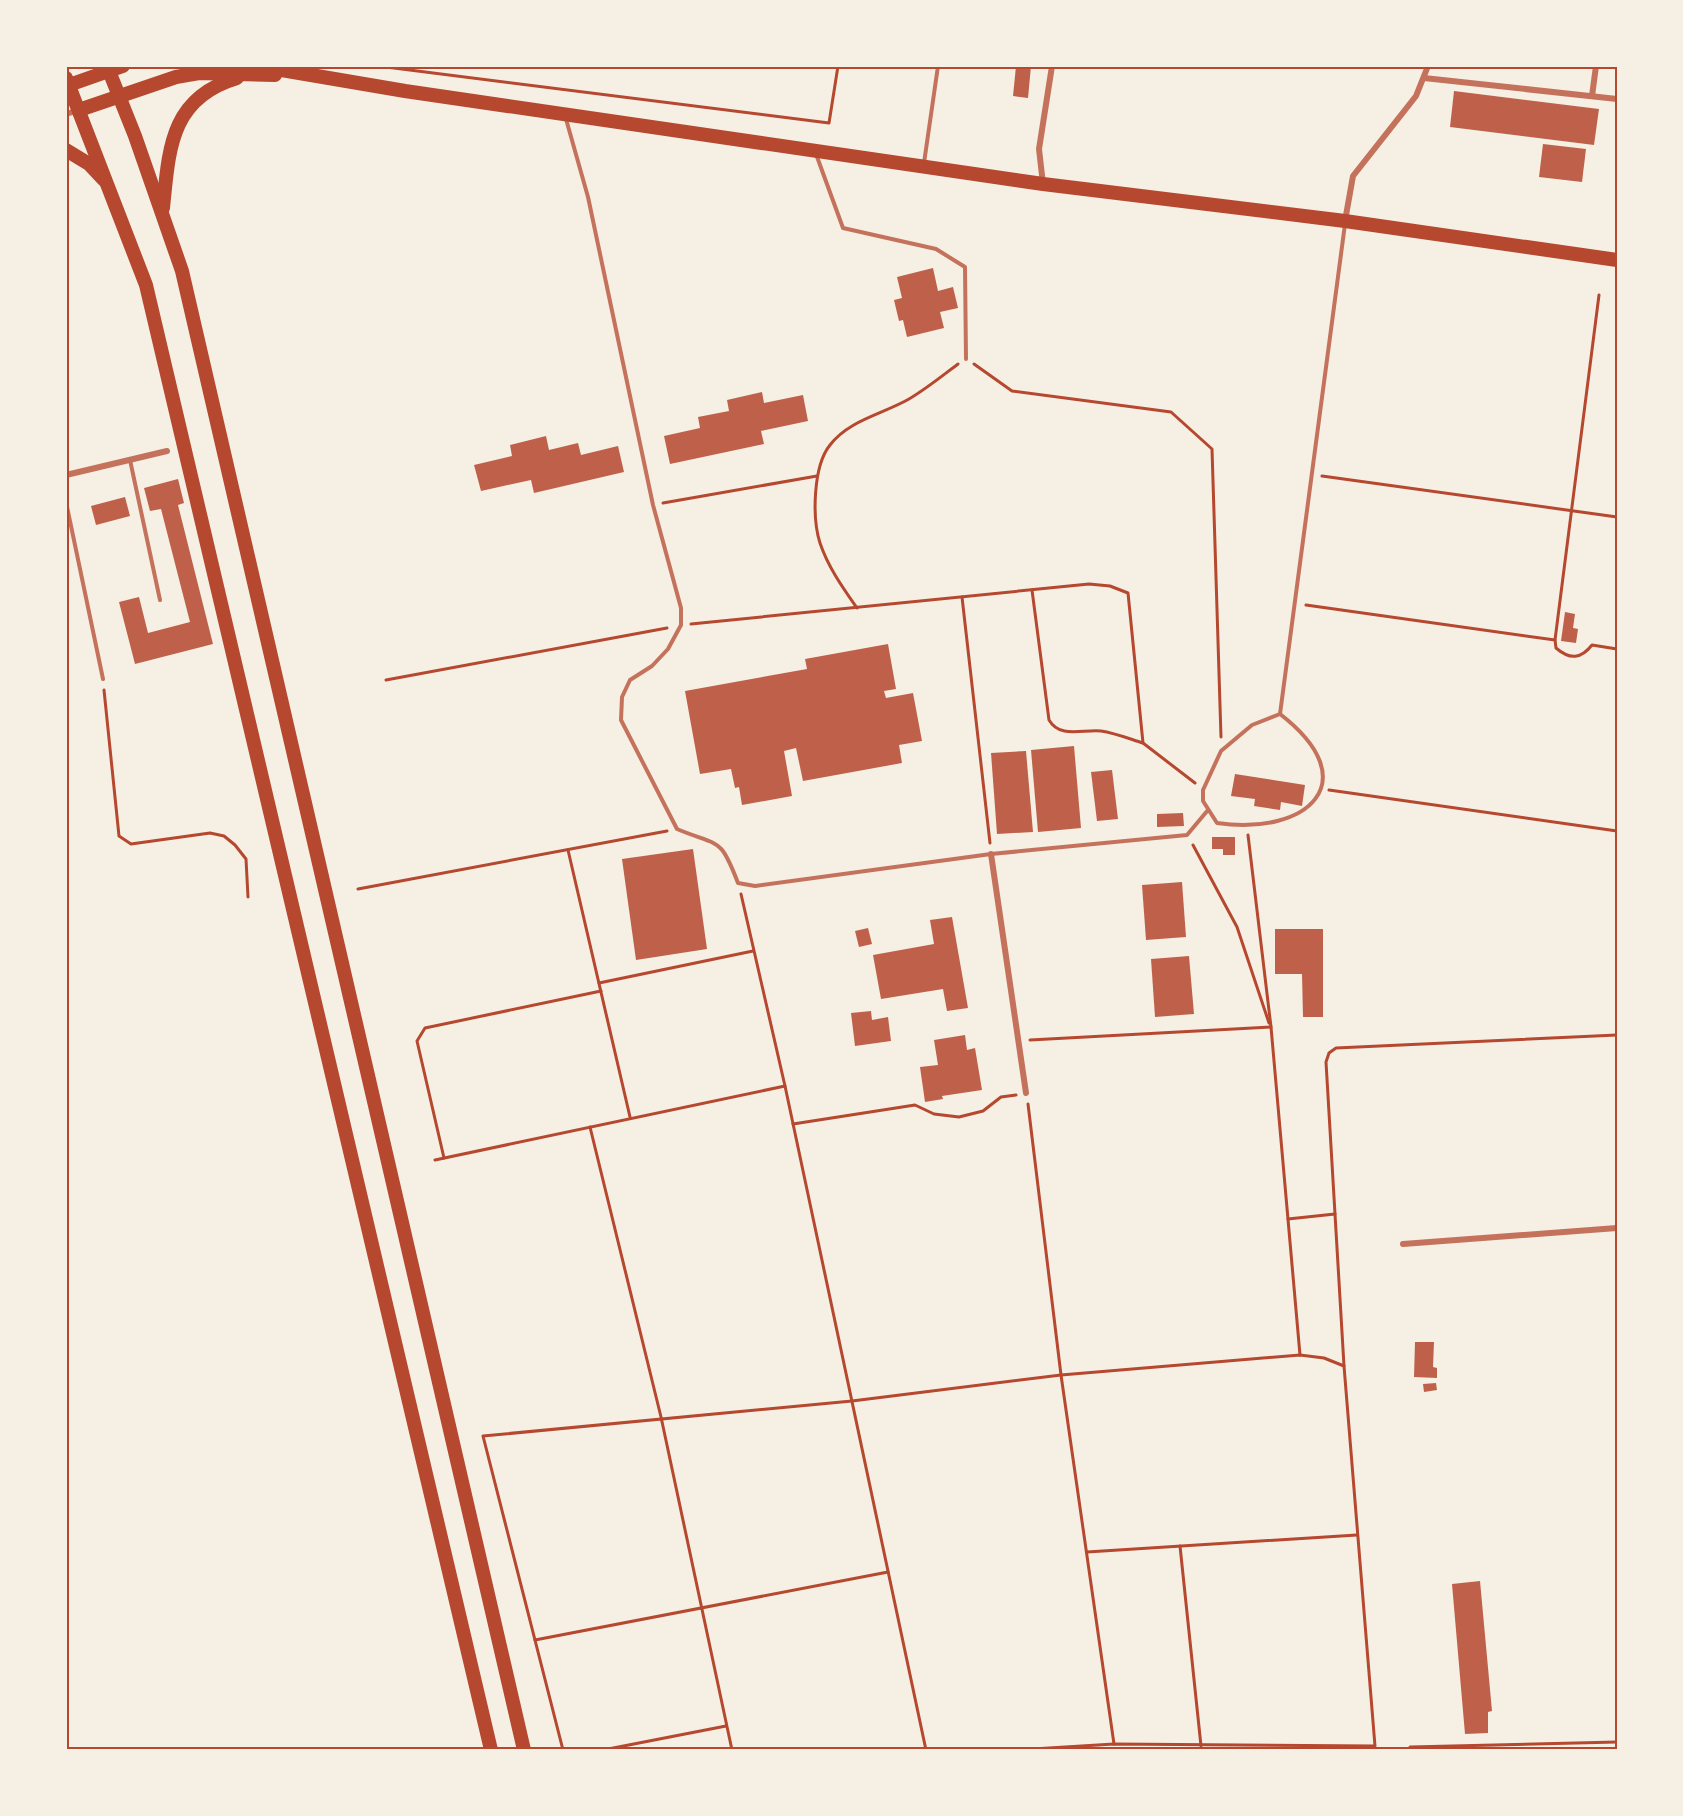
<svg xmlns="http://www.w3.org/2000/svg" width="1683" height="1816" viewBox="0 0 1683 1816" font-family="'DejaVu Sans',sans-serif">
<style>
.building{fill:#bf614a}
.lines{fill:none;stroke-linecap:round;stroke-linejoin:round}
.path{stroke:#b5482f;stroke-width:3}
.service{stroke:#c5725c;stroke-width:4}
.minor{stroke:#c5725c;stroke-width:6}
.primary{stroke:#b5482f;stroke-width:14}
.neatline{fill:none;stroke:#b5482f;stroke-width:2}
</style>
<rect width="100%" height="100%" fill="#f6efe4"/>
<!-- building -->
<g class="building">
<path d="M1016,66H1031L1028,98L1013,96Z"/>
<path d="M1454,91L1599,109L1594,145L1450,127Z"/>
<path d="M1543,144L1586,149L1582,182L1539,177Z"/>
<path d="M933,268L938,291L953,287L958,308L940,312L944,328L907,337L903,320L899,321L894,300L902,298L897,277Z"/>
<path d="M762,392L764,403L803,395L808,421L761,431L764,444L670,464L664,436L700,428L698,417L729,411L727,400Z"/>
<path d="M546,436L549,450L578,443L581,455L618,446L624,472L534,493L531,480L481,491L474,465L512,456L510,445Z"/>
<path d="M178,479L184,503L178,505L213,644L135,664L119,602L139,597L148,633L190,622L161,509L150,511L144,488Z"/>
<path d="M125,497L130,516L96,525L91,506Z"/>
<path d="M1565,612L1575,614L1573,628L1578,629L1576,643L1561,641Z"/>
<path d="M888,644L896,689L884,691L886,698L913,693L922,741L899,745L902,763L803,781L796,748L784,751L792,796L742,805L739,787L735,788L731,769L700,774L685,691L807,669L805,659Z"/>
<path d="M1074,746L1081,828L1038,832L1031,750Z"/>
<path d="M1026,751L1033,832L997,834L991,753Z"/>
<path d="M1112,770L1118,819L1097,821L1091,772Z"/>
<path d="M1235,774L1305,785L1302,806L1281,802L1280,810L1254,806L1255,799L1231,796Z"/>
<path d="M1183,813L1184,826L1157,827V814Z"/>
<path d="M1212,837H1235V855H1223V849H1212Z"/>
<path d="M693,849L707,949L636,960L622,859Z"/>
<path d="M1182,882L1186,937L1146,940L1142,885Z"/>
<path d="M952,917L968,1008L947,1011L943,989L881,999L873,955L934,944L930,920Z"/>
<path d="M868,928L872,944L859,947L855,931Z"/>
<path d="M1275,929H1323V1017H1303L1302,974H1275Z"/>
<path d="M1189,956L1194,1014L1155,1017L1151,959Z"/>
<path d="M871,1011L872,1020L888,1017L891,1041L855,1046L851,1013Z"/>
<path d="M965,1035L967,1050L975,1048L982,1090L942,1096L943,1099L925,1102L920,1067L938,1065L934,1040Z"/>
<path d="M1415,1342H1434L1433,1367L1437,1368V1378L1414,1377Z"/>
<path d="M1436,1383L1437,1390L1424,1392L1423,1384Z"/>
<path d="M1480,1581L1492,1711L1488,1712V1733L1465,1734L1452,1584Z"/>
</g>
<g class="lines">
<!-- path -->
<g class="path">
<path d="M378,66L829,123L838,66"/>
<path d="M974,364L1012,391L1171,412L1212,449L1221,737"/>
<path d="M1322,476L1617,517"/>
<path d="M663,503L817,476"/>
<path d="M1032,590L1049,720C1060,739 1083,729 1101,731C1115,733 1130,739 1143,743"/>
<path d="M962,597L990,843"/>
<path d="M1306,605L1555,640L1556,648C1570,660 1581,659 1592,645L1617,649"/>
<path d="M857,608C843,588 828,567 820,543C812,518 813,466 830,445C849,420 883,414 909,399C926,389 942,376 958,364"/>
<path d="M691,624L1089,584L1110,586L1128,593L1143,743L1195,783"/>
<path d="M1555,640L1599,295"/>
<path d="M386,680L667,628"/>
<path d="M104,690L119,836L131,844L210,833L224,836L235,845L246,859L248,897"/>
<path d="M1329,790L1617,831"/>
<path d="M1248,835L1271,1027L1300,1355"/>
<path d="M1193,845L1237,927L1269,1023"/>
<path d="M568,850L630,1117"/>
<path d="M358,889L667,831"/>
<path d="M741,894L785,1086L926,1750"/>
<path d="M599,983L753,951"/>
<path d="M1030,1040L1271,1027"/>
<path d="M1028,1104L1061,1375L1114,1744"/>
<path d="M793,1124L915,1105L934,1114L959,1117L983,1111L1001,1097L1016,1095"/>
<path d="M590,1127L661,1417L732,1750"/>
<path d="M444,1158L417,1041L425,1028L601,991"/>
<path d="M435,1160L785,1086"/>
<path d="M1288,1219L1335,1214"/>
<path d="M1344,1366L1326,1062L1329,1053L1336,1048L1617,1035"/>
<path d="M1180,1546L1201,1746"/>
<path d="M1087,1552L1357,1535"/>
<path d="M535,1640L888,1572"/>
<path d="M1410,1747L1617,1742"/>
<path d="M563,1750L483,1436L852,1401L1061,1375L1300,1355L1324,1358L1344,1366L1375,1746L1114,1744L1016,1750"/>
<path d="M603,1750L726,1726"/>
</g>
<!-- service -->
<g class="service">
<path d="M566,119L588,197L653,505L681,608V625L668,649L652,666L630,680L622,697L621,720L677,829C720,847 720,836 738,883L755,886L991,854L1187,835L1208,810"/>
<path d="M816,154L843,228L936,249L965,267L966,359"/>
<path d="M924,163L938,66"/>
<path d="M130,460L160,600"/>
<path d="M66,502L103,679"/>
<path d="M1280,714L1345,224"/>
<path d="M1280,714C1368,782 1307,836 1217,823L1203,801V790L1221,751L1252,725Z"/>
</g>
<!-- minor -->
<g class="minor">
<path d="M1424,78L1617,99"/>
<path d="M1592,96L1596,66"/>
<path d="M66,114L79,110"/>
<path d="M1043,184L1039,149L1052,66"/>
<path d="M1345,221L1353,176L1416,96L1428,66"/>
<path d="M66,475L167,451"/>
<path d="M991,854L1026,1093"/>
<path d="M1403,1244L1617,1228"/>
</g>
<!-- primary -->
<g class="primary">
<path d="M107,66L135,136L182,271L524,1750"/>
<path d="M258,66L405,91L1043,184L1345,221L1617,260"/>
<path d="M66,78L146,285L491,1750"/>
<path d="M69,85L123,66"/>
<path d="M79,110L176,77L199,73L275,75"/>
<path d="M66,150L89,164L104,180"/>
<path d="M163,208C169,149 170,98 237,78"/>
</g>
</g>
<!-- border -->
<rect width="1683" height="1816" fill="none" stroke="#f6efe4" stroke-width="135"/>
<rect x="68" y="68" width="1548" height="1680" class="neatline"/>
</svg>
